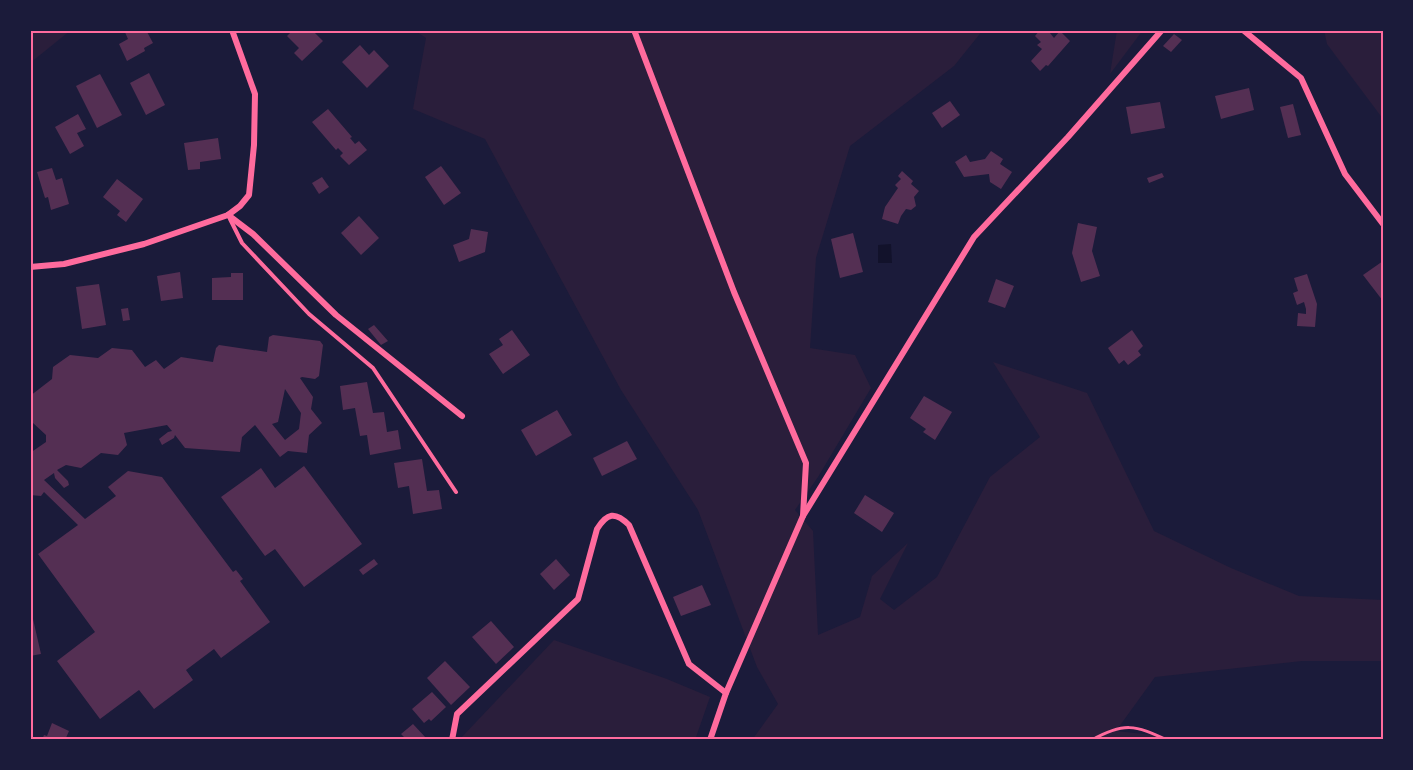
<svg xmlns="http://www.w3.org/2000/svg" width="1413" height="770" viewBox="0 0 1413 770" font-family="'Fira Sans',sans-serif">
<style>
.green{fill:#2a1e3b}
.water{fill:#12122b}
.building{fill:#542f53;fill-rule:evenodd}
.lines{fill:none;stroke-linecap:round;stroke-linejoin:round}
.path{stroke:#ff6b9d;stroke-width:3}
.service{stroke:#ff6b9d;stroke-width:4}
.minor{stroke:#ff6b9d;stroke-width:6}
.neatline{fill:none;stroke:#ff6b9d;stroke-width:2}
</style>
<rect width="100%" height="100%" fill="#1b1b3a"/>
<!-- green -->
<g class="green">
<path d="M30,30H71L30,63Z"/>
<path d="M414,30H580L581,32L586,30H983L954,66L850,146L816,258L810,348L855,355L871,388L818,477L795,510L813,531L818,635L860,617L872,576L908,543L880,599L894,610L937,577L990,477L1040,437L993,362L1087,393L1154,531L1231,568L1299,596L1383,600V661H1302L1155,677L1116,731L1200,740H752L778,704L757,667L698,510L621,390L485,139L413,109L426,38Z"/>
<path d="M1117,30H1143L1110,74Z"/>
<path d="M1324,30H1383V119L1327,44Z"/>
<path d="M554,640L667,679L710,697L695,740H459Z"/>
</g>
<!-- water -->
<path class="water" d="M891,244L892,263H878V245Z"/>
<!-- building -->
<g class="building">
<path d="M124,30H146L153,43L144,48L145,51L127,61L119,44L128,39Z"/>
<path d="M293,30H312L323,41L302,61L294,53L299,48L287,36Z"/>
<path d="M1040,30H1052L1050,33L1054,38L1060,31L1070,41L1048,66L1046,65L1040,71L1031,61L1042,49L1037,45L1041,42L1035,36Z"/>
<path d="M1174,34L1182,40L1171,52L1163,46Z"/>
<path d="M360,45L369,55L374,50L389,66L367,88L342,62Z"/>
<path d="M149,73L165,105L146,115L130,83Z"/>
<path d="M100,74L122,115L97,128L76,86Z"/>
<path d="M1249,88L1254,110L1221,119L1215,96Z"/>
<path d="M950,101L960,115L942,128L932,113Z"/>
<path d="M1160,102L1165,128L1131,134L1126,107Z"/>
<path d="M1293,104L1301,135L1288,138L1280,107Z"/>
<path d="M328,109L352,137L350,138L355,144L359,141L367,150L349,165L340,156L343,153L338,148L336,150L312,122Z"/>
<path d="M78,114L86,129L77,133L84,146L70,154L55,127Z"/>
<path d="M218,138L221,159L200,162V169L188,170L184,143Z"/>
<path d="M991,151L1003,159L1000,164L1012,172L1001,189L990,182L989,174L964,177L955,162L966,155L970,162L985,159Z"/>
<path d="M441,166L461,193L444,205L425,177Z"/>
<path d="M52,168L56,180L62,178L69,204L51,210L48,197L45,198L37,172Z"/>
<path d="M902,171L913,181L911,184L919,191L914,197L916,206L911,210L906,209L901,216L898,224L882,219L885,207L898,188L895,185L901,179L898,176Z"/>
<path d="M1162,173L1164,177L1149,183L1147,178Z"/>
<path d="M322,177L329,187L319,194L312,183Z"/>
<path d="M117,179L143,199L126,222L117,215L120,211L103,197Z"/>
<path d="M359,216L379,238L361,255L341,233Z"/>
<path d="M1078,223L1097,227L1092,251L1100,276L1081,282L1072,253Z"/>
<path d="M471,229L488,232L485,252L459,262L453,245L469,239Z"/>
<path d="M853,233L863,272L840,278L831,239Z"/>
<path d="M1383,261V301L1363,275Z"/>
<path d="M180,272L183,298L161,301L157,276Z"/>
<path d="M231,273H243V300H212V278L231,277Z"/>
<path d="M1307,274L1317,304L1315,327L1297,326L1298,313L1306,314V309L1304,302L1297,305L1293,293L1298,291L1294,278Z"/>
<path d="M996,279L1014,286L1005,308L988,302Z"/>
<path d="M99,284L106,325L82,329L76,287Z"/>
<path d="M128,308L130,320L123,321L121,309Z"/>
<path d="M374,325L388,341L381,345L368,329Z"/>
<path d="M512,330L530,355L503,374L489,354L503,345L499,339Z"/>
<path d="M1132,330L1143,346L1138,351L1141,355L1128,365L1124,360L1119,364L1108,348Z"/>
<path d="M273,335L320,341L323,345L319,376L315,379L302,377L300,378L313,397L311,409L322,423L309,435L307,453L288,451L280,457L255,425L242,437L240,452L185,448L175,435L174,438L162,445L159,439L168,432L172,431L167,425L124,433L127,445L118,455L101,453L81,468L66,465L57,470L68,481L69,485L64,488L55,478L54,473L44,480L85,519L116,496L108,487L128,471L162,477L233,572L236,570L243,579L240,581L270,622L221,658L214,649L186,670L193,680L154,709L139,690L100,719L57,661L95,632L38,554L78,525L44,492L41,496L30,495V453L46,442V435L33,423L30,422V396L52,379L53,367L70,355L98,358L112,348L132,350L145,367L156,360L164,369L181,357L213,362L216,348L219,345L267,352L269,337ZM285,389L301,413L299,429L285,440L272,424L278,422Z"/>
<path d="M367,382L373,413L384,412L387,432L398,430L401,449L370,455L367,435L360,436L355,408L343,410L340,386Z"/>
<path d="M924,396L952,412L935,440L923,432L926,429L910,418Z"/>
<path d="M557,410L572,435L536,456L521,430Z"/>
<path d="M627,441L637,459L602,476L593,458Z"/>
<path d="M422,459L427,491L439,490L442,509L413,514L409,486L398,488L394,463Z"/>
<path d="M304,466L362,544L304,587L275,549L265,556L221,497L261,468L275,488Z"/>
<path d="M865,495L894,513L882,532L854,513Z"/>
<path d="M374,559L378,564L363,575L359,570Z"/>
<path d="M556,559L570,575L554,590L540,574Z"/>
<path d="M702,585L711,605L681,616L673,597Z"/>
<path d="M30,606L41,654L30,656Z"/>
<path d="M491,621L514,647L496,664L472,637Z"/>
<path d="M445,661L470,687L451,705L427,678Z"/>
<path d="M432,692L446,707L431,721L429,719L424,723L412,709Z"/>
<path d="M52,723L69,731L65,740H42L44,735L47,736Z"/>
<path d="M413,724L426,738L424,740H400L404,737L401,734Z"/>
</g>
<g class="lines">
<!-- path -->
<path class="path" d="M1092,740C1124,722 1135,725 1167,740"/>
<!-- service -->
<path class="service" d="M230,219L242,243L309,314L373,368L456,492"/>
<!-- minor -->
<g class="minor">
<path d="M634,30L734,292L806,463L803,516L726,693L710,740"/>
<path d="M1243,30L1301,78L1345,174L1383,224"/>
<path d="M228,215L253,234L336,315L462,416"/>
<path d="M30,267L64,264L144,244L228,215L240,206L249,195L254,145L255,94L232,30"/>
<path d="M803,516L974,237L1068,137L1162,30"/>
<path d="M452,740L457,714L578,599L597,529C607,513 615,511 629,525L689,664L726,693"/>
</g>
</g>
<!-- border -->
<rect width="1413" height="770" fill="none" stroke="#1b1b3a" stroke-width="63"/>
<rect x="32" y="32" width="1350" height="706" class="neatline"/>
</svg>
